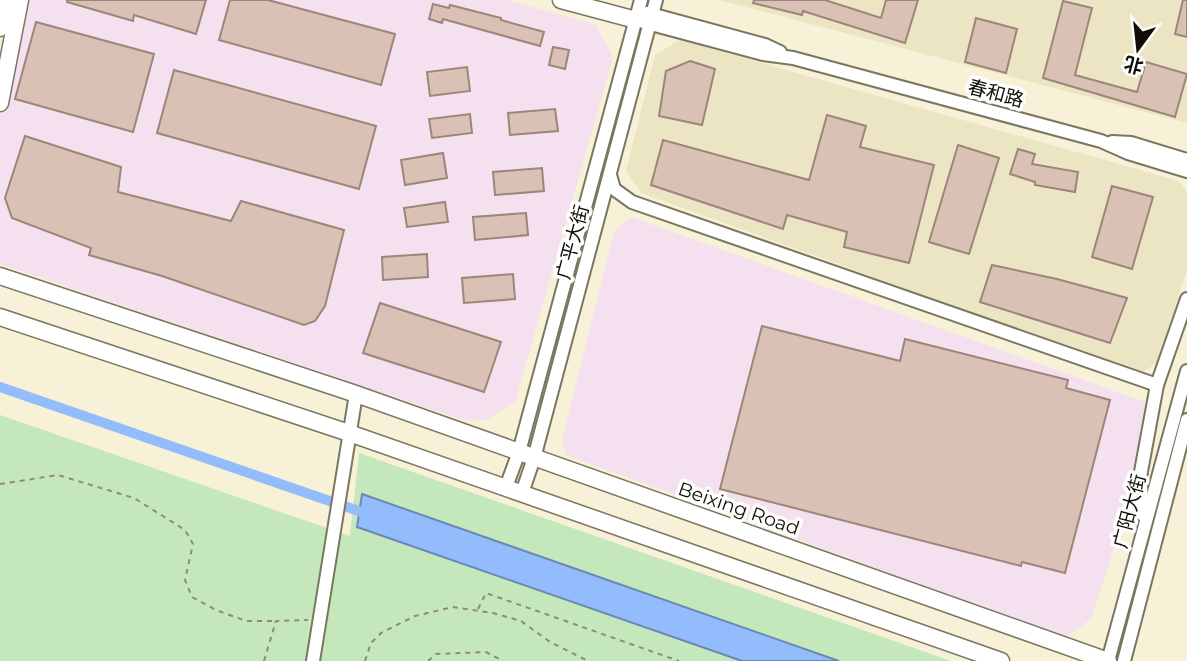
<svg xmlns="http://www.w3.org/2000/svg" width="1187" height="661" viewBox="0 0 1187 661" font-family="Montserrat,'Noto Sans SC',sans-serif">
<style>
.built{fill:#ebe5c4}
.industrial{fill:#f4e0ef}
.green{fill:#c5e7bc}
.water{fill:#92bcfc;stroke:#6b88b2;stroke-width:2}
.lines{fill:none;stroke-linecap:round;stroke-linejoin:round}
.canal{stroke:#92bcfc;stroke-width:10}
.building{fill:#dac1b5;stroke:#9c8579;stroke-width:2}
.minor-casing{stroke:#7a765f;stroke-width:16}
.major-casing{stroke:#7a765f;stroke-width:19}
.path{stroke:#8f8b7a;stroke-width:2;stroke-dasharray:5 5;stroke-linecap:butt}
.minor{stroke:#fff;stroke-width:12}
.major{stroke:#fff;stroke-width:16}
.labels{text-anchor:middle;stroke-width:7;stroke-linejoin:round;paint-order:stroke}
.street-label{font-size:19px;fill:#0f0e06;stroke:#fefefe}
</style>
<rect width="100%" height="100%" fill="#f7f1d8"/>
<!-- built -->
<g class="built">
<path d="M719,0H1187V123Z"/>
<path d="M680,40L1179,181L1187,193V270L1156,364L1140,373L641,193L626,171L655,55Z"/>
</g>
<!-- industrial -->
<g class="industrial">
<path d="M28,0H506L595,24L613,57L515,402L486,420L466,421L0,264V117Z"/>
<path d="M631,217L1145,402L1128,504L1091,619L1066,637L566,455L562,439L614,231Z"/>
</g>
<!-- green -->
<path class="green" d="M0,415L350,536L359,453L951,661H0Z"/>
<!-- water -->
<path class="water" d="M362,494L839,661H742L357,527Z"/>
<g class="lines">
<!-- canal -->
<path class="canal" d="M0,387L370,515"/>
</g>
<!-- building -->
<g class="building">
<path d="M67,0H206L196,34L134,15L133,21L67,2Z"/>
<path d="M230,0H268L395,34L381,85L219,40Z"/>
<path d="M754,0H825L881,18L886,0H918L905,43L803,11L802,15L753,3Z"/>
<path d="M1183,0H1187V37L1175,34Z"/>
<path d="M1063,1L1092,8L1075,75L1137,92L1146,62L1187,74L1175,117L1043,78Z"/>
<path d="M433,4L449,8L450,5L501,18V20L544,32L540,46L443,19L442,23L429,19Z"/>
<path d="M976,18L1017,29L1006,73L965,62Z"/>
<path d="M36,22L154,54L133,132L15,99Z"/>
<path d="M553,47L569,50L565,69L549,65Z"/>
<path d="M690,61L715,69L702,125L659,116L666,71Z"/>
<path d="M467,67L470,91L430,96L427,72Z"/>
<path d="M174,70L376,126L359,189L157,133Z"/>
<path d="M555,109L558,131L510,135L508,113Z"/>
<path d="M470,114L472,133L432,138L429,119Z"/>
<path d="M827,115L866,126L860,147L934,165L909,263L844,247L847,232L787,215L783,229L651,185L663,140L809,180Z"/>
<path d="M25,136L121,167L118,192L231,221L241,201L344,230L325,306L315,321L304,325L162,276L89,255L91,248L12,218L5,198Z"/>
<path d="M958,145L999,158L969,254L929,242Z"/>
<path d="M1018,149L1035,154L1032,164L1078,172L1075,192L1035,185V182L1010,174Z"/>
<path d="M443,153L447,178L405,185L401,160Z"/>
<path d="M542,168L544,191L495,195L493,172Z"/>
<path d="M1112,186L1153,197L1132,269L1092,257Z"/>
<path d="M445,202L448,222L407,227L404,208Z"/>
<path d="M526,213L528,235L475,240L473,217Z"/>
<path d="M427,254L428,277L383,280L382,257Z"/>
<path d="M992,265L1057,279L1127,298L1110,343L980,302Z"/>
<path d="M513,274L515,299L464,303L462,278Z"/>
<path d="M380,303L501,342L484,392L363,353Z"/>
<path d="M762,326L900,361L905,339L1068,380L1066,388L1110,400L1065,573L1022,562L1021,566L720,489Z"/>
</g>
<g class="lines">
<defs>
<g id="minor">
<path d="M647,13L765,45L780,52"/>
<path d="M636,20L763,54L793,58L1101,141L1128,153L1187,171"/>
<path d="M1112,142L1131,143L1187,160"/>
<path d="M610,175L614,189L632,202L1157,385"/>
<path d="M506,487L519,452L641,0"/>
<path d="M522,493L534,458L656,0"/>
<path d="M1144,516L1140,477L1157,385L1187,299"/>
<path d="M313,661L356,394"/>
<path d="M1108,661L1187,371"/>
<path d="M1124,661L1187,420"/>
</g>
<g id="major">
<path d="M561,0L636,20"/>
<path d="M0,28L8,0"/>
<path d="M0,103L20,0"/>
<path d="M0,276L356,394L1108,661"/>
<path d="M0,317L349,433L1001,661"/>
</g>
</defs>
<!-- minor casing -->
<use href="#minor" class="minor-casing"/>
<!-- major casing -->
<use href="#major" class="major-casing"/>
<!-- path -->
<g class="path">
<path d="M0,484L58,475L134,498L185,530L193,544L185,580L192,597L216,610L246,621H276"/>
<path d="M478,609L486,593L679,661"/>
<path d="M264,661L276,621L308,620"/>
<path d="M365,661L371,643L381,633L415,616L453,607L493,613L521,621L550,642L588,661"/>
<path d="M428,661L436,654L486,652L503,661"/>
</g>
<!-- minor -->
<use href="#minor" class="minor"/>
<!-- major -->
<use href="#major" class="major"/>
</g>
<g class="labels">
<!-- street labels -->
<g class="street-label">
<text transform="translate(996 93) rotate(15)" y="7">春和路</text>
<text transform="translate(572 242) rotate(-75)" y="7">广平大街</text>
<text transform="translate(739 508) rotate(19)" y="7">Beixing Road</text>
<text transform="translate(1129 511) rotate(-75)" y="7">广阳大街</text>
</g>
</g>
<!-- north arrow -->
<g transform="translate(1138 49) rotate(195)" stroke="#fefefe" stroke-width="5" paint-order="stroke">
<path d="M0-5L12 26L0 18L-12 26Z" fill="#0f0e06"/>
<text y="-10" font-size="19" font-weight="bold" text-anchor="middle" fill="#0f0e06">北</text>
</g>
</svg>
